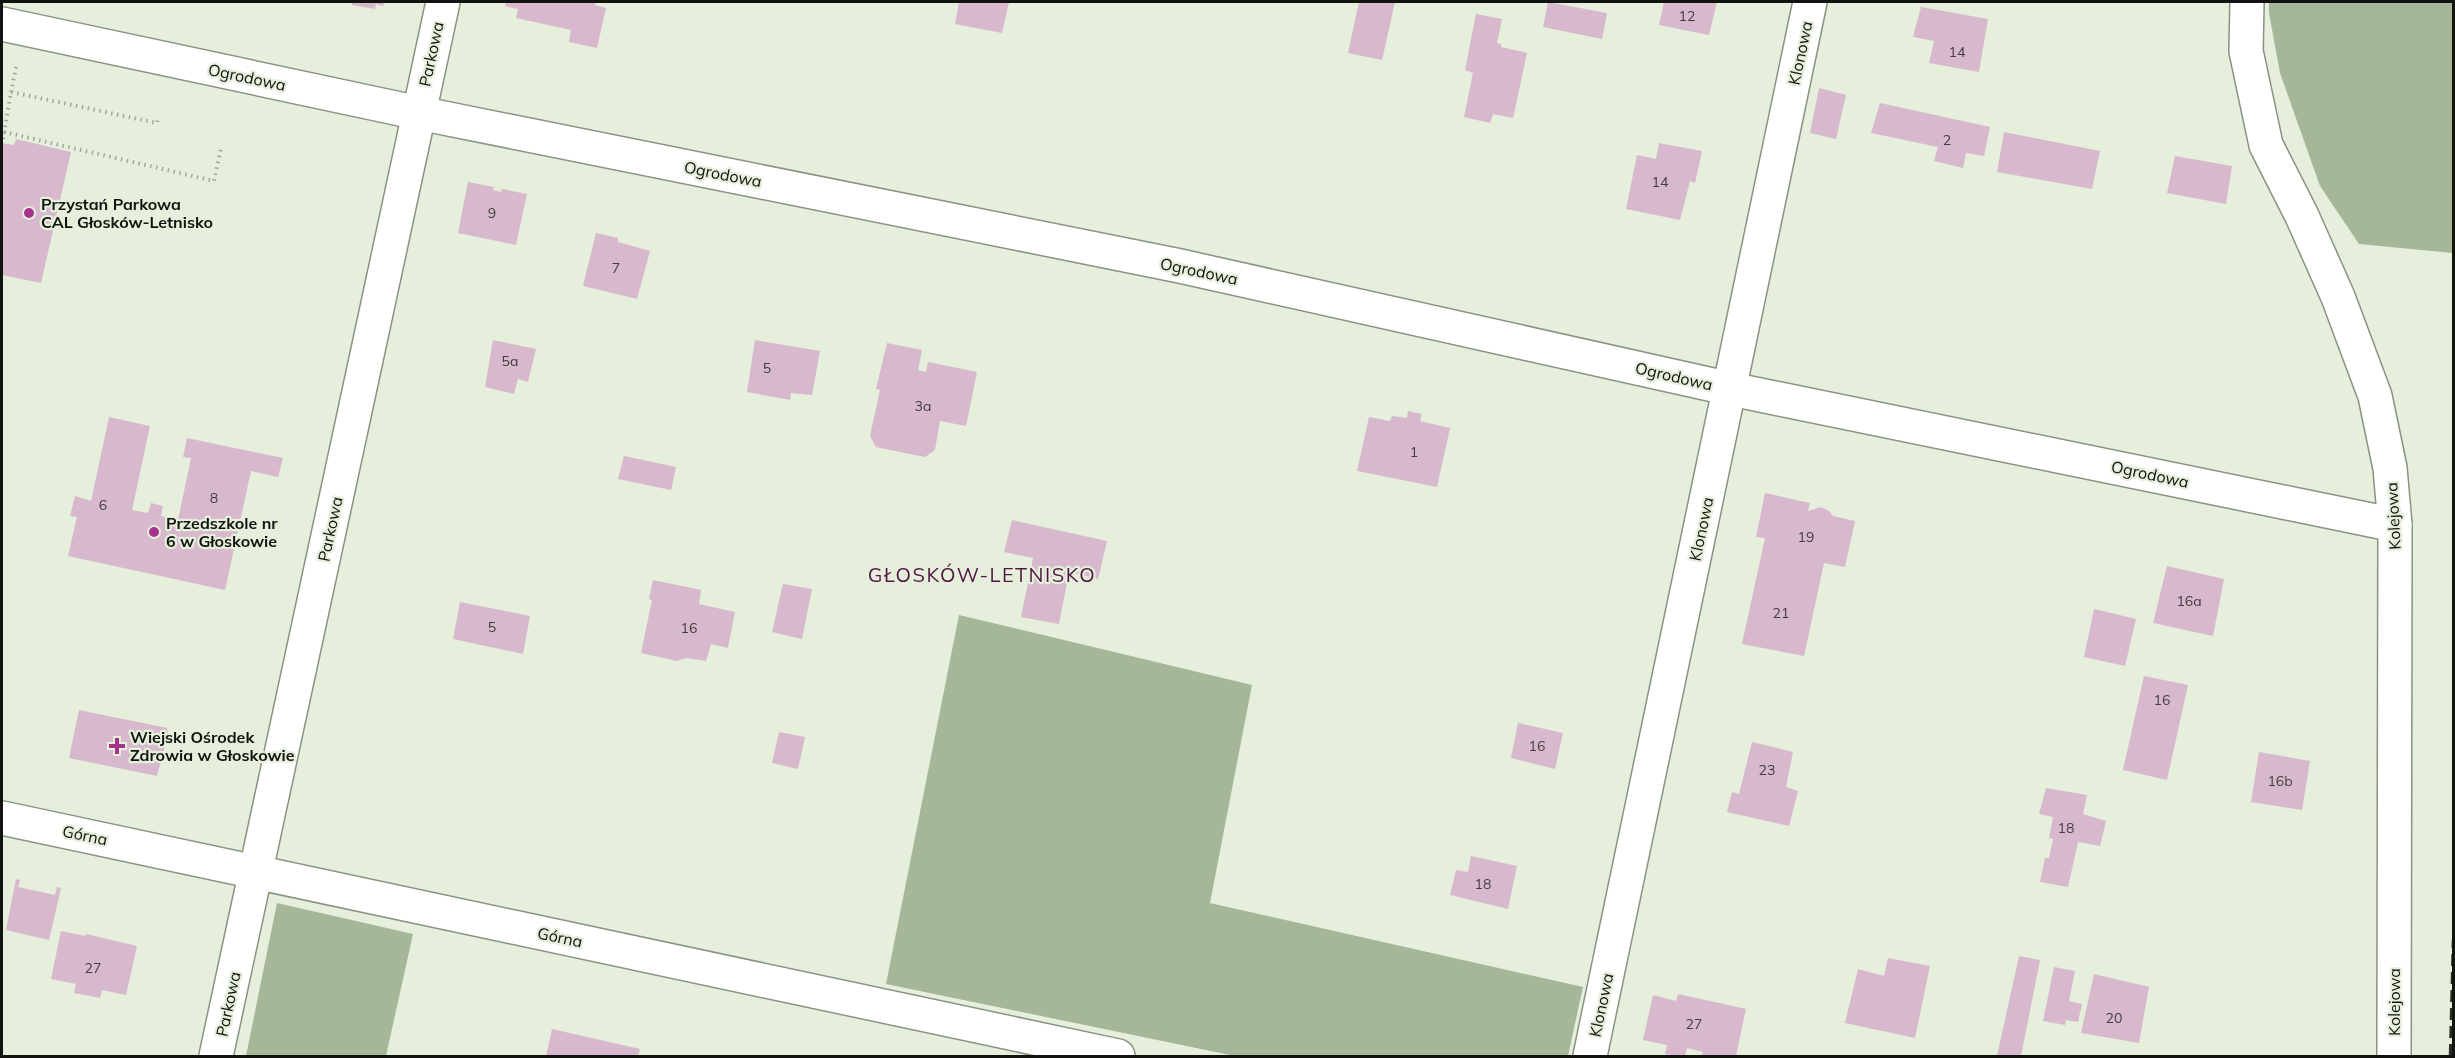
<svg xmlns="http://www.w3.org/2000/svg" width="2455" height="1058" viewBox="0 0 2455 1058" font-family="Mulish,sans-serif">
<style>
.forest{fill:#a6b699}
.building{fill:#d7b8cc}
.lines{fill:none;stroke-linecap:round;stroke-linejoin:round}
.minor-casing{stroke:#899381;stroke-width:36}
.path{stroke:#a0a899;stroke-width:4;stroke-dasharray:1.5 4.5;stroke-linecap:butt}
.minor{stroke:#fff;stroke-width:33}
.rail{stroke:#2a2e26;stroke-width:4.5;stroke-dasharray:12 6;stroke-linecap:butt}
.poi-dot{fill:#a7328b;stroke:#e5efdc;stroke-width:2}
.labels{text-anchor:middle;stroke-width:4.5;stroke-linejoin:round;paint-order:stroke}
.number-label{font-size:14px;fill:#423d3e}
.street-label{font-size:16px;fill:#11140e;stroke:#e5efdc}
.poi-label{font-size:16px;font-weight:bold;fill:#11140e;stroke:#e5efdc;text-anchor:start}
.quarter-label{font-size:20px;letter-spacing:1.5px;fill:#501741;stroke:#e5efdc}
</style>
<rect width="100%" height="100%" fill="#e5efdc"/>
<!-- forest -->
<g class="forest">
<path d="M2269,2H2453V253L2359,244L2320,186L2280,73L2269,13Z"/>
<path d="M959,615L1252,685L1210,903L1583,987L1568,1056H1235L886,984Z"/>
<path d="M277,903L413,934L386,1056H246Z"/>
</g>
<!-- building -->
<g class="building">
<path d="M352,2H384L383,6L376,4L375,9L352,5Z"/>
<path d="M506,2H596L595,5L606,8L597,48L569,42L571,30L516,18L518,9L505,6Z"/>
<path d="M959,2H1009L1002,33L955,24Z"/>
<path d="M1359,2H1395L1382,60L1348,53Z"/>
<path d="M1548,2L1607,13L1602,39L1543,27Z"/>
<path d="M1664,2H1717L1709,35L1659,25Z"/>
<path d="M1921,7L1988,19L1979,72L1929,63L1934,41L1913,37Z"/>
<path d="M1476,14L1502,19L1497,43L1501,44V47L1527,53L1513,118L1493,114L1490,123L1464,117L1473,73L1465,70Z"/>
<path d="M1819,88L1846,95L1836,139L1810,133Z"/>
<path d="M1880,103L1990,127L1984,156L1966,153L1963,168L1934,161L1938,147L1871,133Z"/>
<path d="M2004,132L2100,151L2092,189L1997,172Z"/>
<path d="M16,139L71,152L41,283L2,275V143L14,145Z"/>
<path d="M1659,143L1702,151L1695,183L1690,181L1680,220L1626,209L1637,155L1656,159Z"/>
<path d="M2175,156L2232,166L2226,204L2167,193Z"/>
<path d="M468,182L494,187L493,190L501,192L502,189L527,194L516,245L458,233Z"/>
<path d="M596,233L618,238V242L650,251L637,299L583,286Z"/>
<path d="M493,340L536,349L528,382L518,379L514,394L485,387Z"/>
<path d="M755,340L820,351L812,395L791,393L790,400L747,392Z"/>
<path d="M887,343L922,350L918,370L926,372L928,362L977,372L966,426L940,421L935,450L925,457L876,447L870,436L880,390L876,389Z"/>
<path d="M1408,411L1422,414L1420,421L1450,428L1437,487L1357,471L1369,417L1390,421L1392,416L1407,418Z"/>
<path d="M109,417L150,426L132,510L148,513L151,503L163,506L161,516L178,520L191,458L183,457L187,438L283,458L278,477L251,471L225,590L68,556L77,517L70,516L75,496L91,501Z"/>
<path d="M624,456L676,467L671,490L618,479Z"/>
<path d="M1765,493L1810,503L1808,511L1821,507L1829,511L1833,516L1855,521L1845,567L1824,563L1804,656L1742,644L1765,538L1756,537Z"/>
<path d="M1012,520L1107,541L1098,579L1069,572L1059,624L1021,617L1033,558L1004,552Z"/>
<path d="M2167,566L2224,579L2213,636L2153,623Z"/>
<path d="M653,580L701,590L699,604L735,612L728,648L711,644L706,661L686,658L677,661L641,653L652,600L649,599Z"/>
<path d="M783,584L812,589L802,639L772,632Z"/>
<path d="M460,602L530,616L523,654L453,639Z"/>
<path d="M2094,609L2136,619L2125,666L2084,657Z"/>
<path d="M2144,676L2188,685L2167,780L2123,770Z"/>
<path d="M79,710L167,728L168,734L157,776L69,758Z"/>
<path d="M1518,723L1563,733L1555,769L1511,758Z"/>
<path d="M779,732L805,737L798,769L772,763Z"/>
<path d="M1752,742L1793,752L1786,787L1798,791L1789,826L1727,812L1732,792L1739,794Z"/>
<path d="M2259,752L2310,761L2302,810L2251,802Z"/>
<path d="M2046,788L2087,795L2083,814L2106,821L2100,846L2078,842L2068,887L2040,882L2045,858H2049L2053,839L2049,838L2053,817L2039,814Z"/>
<path d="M1471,856L1517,866L1508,909L1450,895L1456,870L1468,872Z"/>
<path d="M16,879L20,880L18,887L55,895L57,887L61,888L49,940L6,930Z"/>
<path d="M61,931L86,936V934L137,946L126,995L102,990L100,998L74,993L76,984L51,979Z"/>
<path d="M2019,956L2040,960L2021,1056H1997Z"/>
<path d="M1888,958L1930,966L1915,1038L1845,1023L1858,969L1884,976Z"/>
<path d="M2054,967L2075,971L2069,1001L2082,1004L2078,1022L2066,1020L2065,1025L2043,1021Z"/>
<path d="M2094,974L2149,987L2139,1043L2081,1033Z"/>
<path d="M1678,994L1746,1009L1736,1056H1702L1703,1052L1687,1048L1685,1056H1677L1665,1054L1667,1045L1643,1040L1653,995L1676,1001Z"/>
<path d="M552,1029L640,1049L638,1056H546Z"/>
</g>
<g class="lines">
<defs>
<g id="minor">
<path d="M2247,2L2246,51L2266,145L2302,216L2338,297L2375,396L2390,468L2395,525L2394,1056"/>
<path d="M2,24L419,113L1180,266L1731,389L2395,525"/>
<path d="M2,818L1118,1056"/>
<path d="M216,1056L443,2"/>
<path d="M1590,1056L1810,2"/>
</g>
</defs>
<!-- minor casing -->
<use href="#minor" class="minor-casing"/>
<!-- path -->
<g class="path">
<path d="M11,92L17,63"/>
<path d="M4,132L214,181L221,148"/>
<path d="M3,139L11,92L157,123L158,117"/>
</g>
<!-- minor -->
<use href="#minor" class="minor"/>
<!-- rail -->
<path class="rail" d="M2451,1056L2454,940"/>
</g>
<!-- markers -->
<g class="poi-dot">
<circle cx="29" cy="213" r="6"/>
<circle cx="154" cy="532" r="6"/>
<path d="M114 737h6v6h6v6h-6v6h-6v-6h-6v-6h6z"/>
</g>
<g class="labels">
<!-- number labels -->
<g class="number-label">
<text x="1687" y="21">12</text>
<text x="1957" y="57">14</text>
<text x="1947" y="145">2</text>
<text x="1660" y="187">14</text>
<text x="492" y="218">9</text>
<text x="616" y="273">7</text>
<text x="510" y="366">5a</text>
<text x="767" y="373">5</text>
<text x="923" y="411">3a</text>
<text x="1414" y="457">1</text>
<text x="214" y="503">8</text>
<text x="103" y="510">6</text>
<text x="1806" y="542">19</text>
<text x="2189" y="606">16a</text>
<text x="1781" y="618">21</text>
<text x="492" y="632">5</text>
<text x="689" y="633">16</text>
<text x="2162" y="705">16</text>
<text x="1537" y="751">16</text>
<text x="1767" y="775">23</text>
<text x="2280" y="786">16b</text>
<text x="2066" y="833">18</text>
<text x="1483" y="889">18</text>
<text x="93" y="973">27</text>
<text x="2114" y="1023">20</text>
<text x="1694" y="1029">27</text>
</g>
<!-- street labels -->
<g class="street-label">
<text transform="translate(1800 53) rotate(-78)" y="6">Klonowa</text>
<text transform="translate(431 54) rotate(-78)" y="6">Parkowa</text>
<text transform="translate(247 77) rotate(12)" y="6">Ogrodowa</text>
<text transform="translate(723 174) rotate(11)" y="6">Ogrodowa</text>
<text transform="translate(1199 271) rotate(12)" y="6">Ogrodowa</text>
<text transform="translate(1674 376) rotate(13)" y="6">Ogrodowa</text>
<text transform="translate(2150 474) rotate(12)" y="6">Ogrodowa</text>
<text transform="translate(2393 516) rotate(-93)" y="6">Kolejowa</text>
<text transform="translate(330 529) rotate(-78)" y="6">Parkowa</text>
<text transform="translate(1701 529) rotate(-78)" y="6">Klonowa</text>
<text transform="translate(85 835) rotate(12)" y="6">Górna</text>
<text transform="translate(560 937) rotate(12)" y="6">Górna</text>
<text transform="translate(2394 1002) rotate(-90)" y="6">Kolejowa</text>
<text transform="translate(228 1004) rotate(-78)" y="6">Parkowa</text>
<text transform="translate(1601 1005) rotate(-78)" y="6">Klonowa</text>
</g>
<!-- poi labels -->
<g class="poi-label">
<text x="41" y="210">Przystań Parkowa<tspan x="41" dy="18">CAL Głosków-Letnisko</tspan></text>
<text x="166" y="529">Przedszkole nr<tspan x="166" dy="18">6 w Głoskowie</tspan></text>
<text x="130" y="743">Wiejski Ośrodek<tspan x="130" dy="18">Zdrowia w Głoskowie</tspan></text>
</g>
<!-- quarter labels -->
<g class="quarter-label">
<text x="982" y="582">GŁOSKÓW-LETNISKO</text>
</g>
</g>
<!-- border -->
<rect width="2455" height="1058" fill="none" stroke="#11140e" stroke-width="6"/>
</svg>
